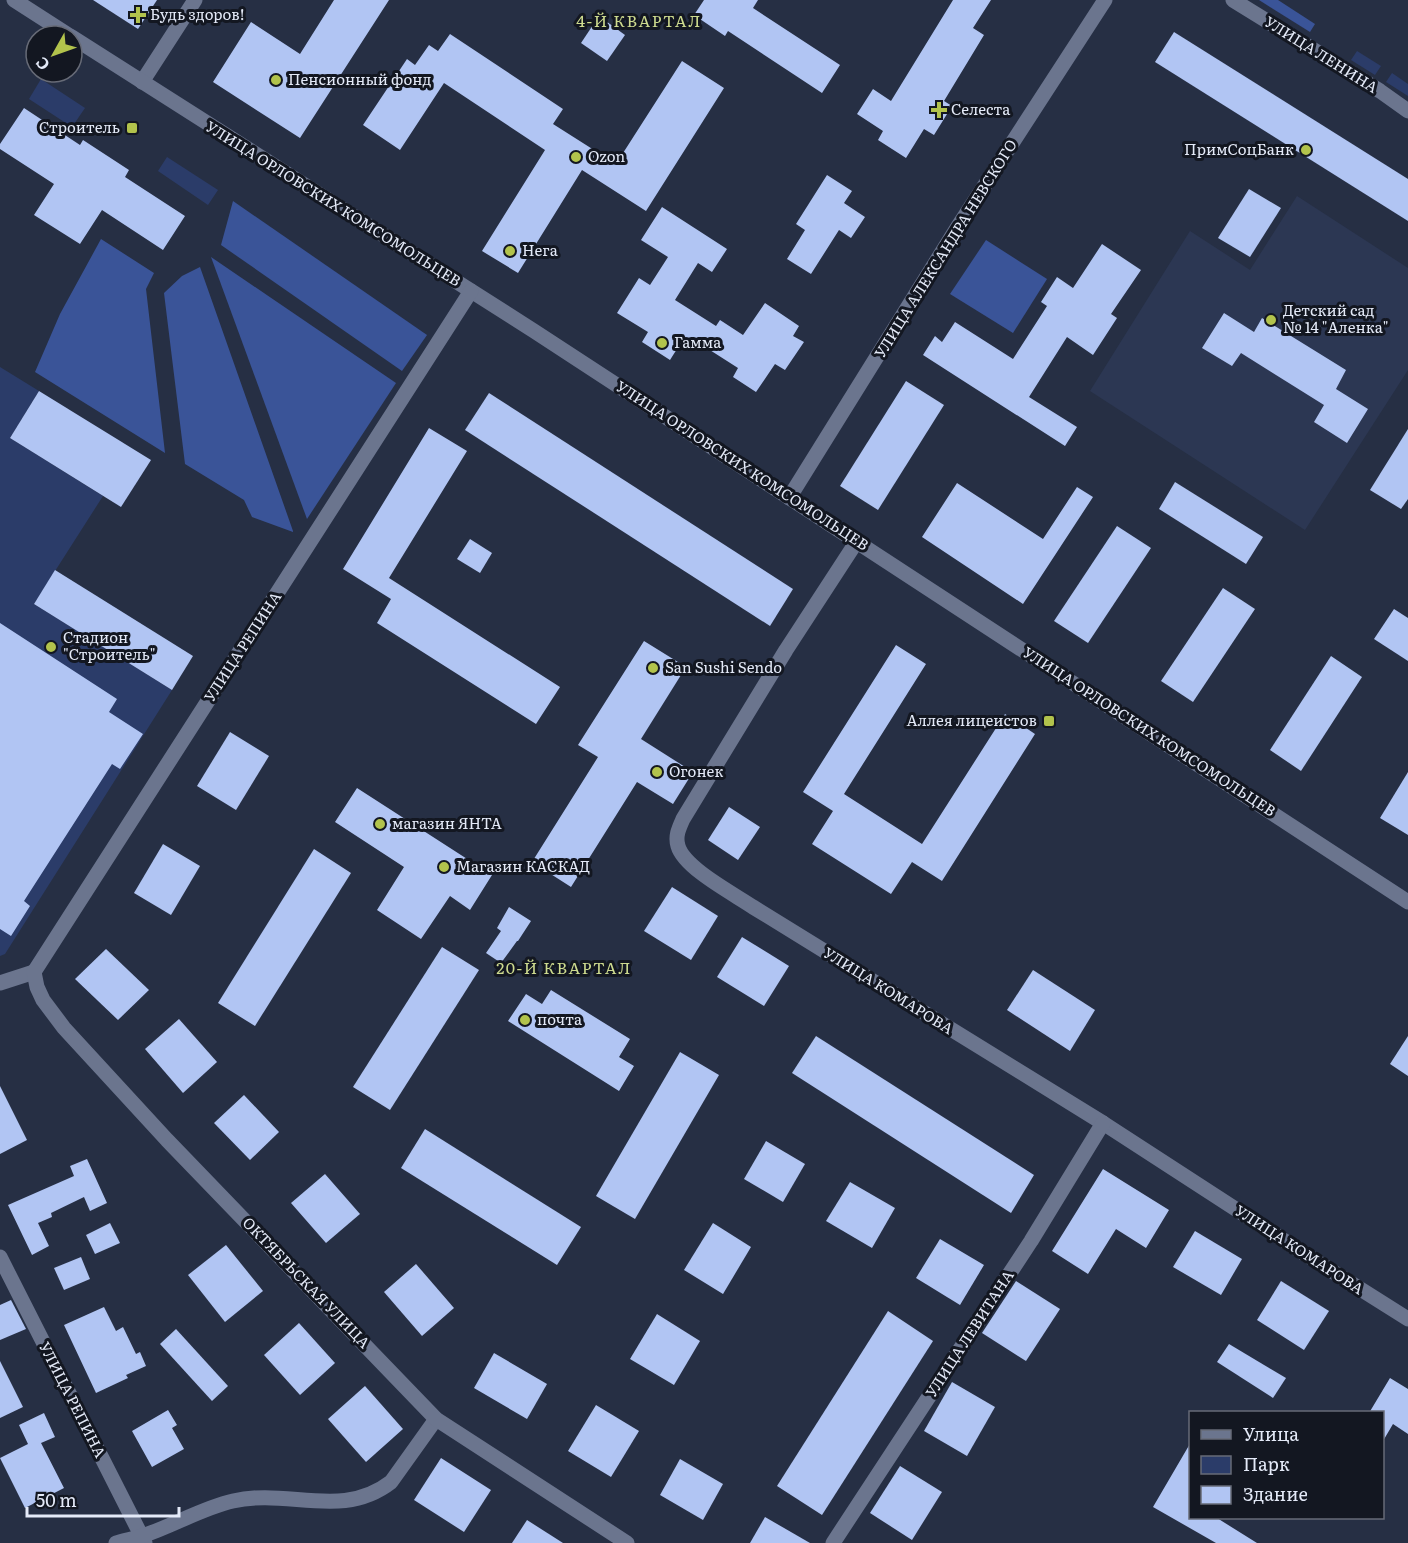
<svg xmlns="http://www.w3.org/2000/svg" width="1408" height="1543" viewBox="0 0 1408 1543" font-family="Literata,serif">
<style>
.built{fill:#2c3753}
.green{fill:#2b3c69}
.forest{fill:#3a5498}
.building{fill:#b1c5f3}
.lines{fill:none;stroke-linecap:round;stroke-linejoin:round}
.minor{stroke:#6b758e;stroke-width:15}
.tertiary{stroke:#6b758e;stroke-width:15}
.poi-dot{fill:#b2c34c;stroke:#131721;stroke-width:2}
.labels{text-anchor:middle;stroke-width:6;stroke-linejoin:round;paint-order:stroke}
.poi-label{font-size:15px;fill:#e4eaf8;stroke:#131721;text-anchor:start}
.street-label{font-size:15px;fill:#e4eaf8;stroke:#131721}
.neighbourhood-label{font-size:16px;letter-spacing:1.5px;fill:#cedb8f;stroke:#131721}
</style>
<rect width="100%" height="100%" fill="#262f44"/>
<!-- built -->
<path class="built" d="M1297,196L1408,268V370L1305,530L1090,391L1190,231L1250,270Z"/>
<!-- green -->
<g class="green">
<path d="M1357,51L1381,66L1375,75L1351,60Z"/>
<path d="M1392,73L1408,84V96L1386,82Z"/>
<path d="M41,79L85,108L72,127L29,99Z"/>
<path d="M167,157L218,190L208,205L158,171Z"/>
<path d="M0,367L39,391L10,438L103,496L34,604L172,690L5,954L0,956Z"/>
</g>
<!-- forest -->
<g class="forest">
<path d="M1259,0H1278L1315,24L1310,32Z"/>
<path d="M233,201L427,335L402,371L221,245Z"/>
<path d="M101,239L154,273L146,289L165,453L35,372L60,314Z"/>
<path d="M986,240L1047,279L1013,333L950,294Z"/>
<path d="M211,257L396,383L307,519Z"/>
<path d="M200,267L293,531V532L252,517L244,500L185,464L164,293L182,276Z"/>
</g>
<!-- building -->
<g class="building">
<path d="M93,0H157L138,29Z"/>
<path d="M334,0H389L300,138L213,82L251,22L300,54Z"/>
<path d="M704,0H758L753,8L840,65L822,93L728,31L725,36L694,15Z"/>
<path d="M953,0H991L973,28L984,35L944,101L952,106L934,135L924,129L906,158L878,140L883,131L857,114L873,89L891,101Z"/>
<path d="M599,16L625,35L607,61L581,43Z"/>
<path d="M1174,32L1408,179V221L1155,62Z"/>
<path d="M450,34L563,109L553,124L616,164L682,61L724,88L646,211L582,170L518,273L482,251L545,150L444,83L400,150L363,125L407,59L415,65L429,45L438,51Z"/>
<path d="M24,108L80,145L83,140L129,170L125,177L185,216L163,250L102,210L80,244L34,215L54,184L0,149V144Z"/>
<path d="M827,175L852,191L844,203L865,217L851,238L839,230L811,274L787,259L805,230L796,224Z"/>
<path d="M1249,189L1281,208L1250,257L1218,238Z"/>
<path d="M662,207L727,249L712,272L698,263L675,300L716,326L720,320L743,335L765,303L799,326L793,336L804,342L785,370L775,364L756,392L733,377L738,368L702,345L698,351L682,341L670,360L642,342L648,332L617,313L639,278L650,285L668,257L641,240Z"/>
<path d="M1102,244L1141,270L1111,314L1117,318L1093,355L1067,337L1029,397L1077,427L1065,446L923,355L935,336L942,342L955,322L1013,359L1047,306L1041,302L1057,277L1073,288Z"/>
<path d="M1224,313L1254,332L1262,318L1346,370L1336,389L1368,409L1347,443L1314,422L1324,405L1241,353L1232,366L1202,348Z"/>
<path d="M906,381L944,405L878,510L840,486Z"/>
<path d="M39,391L151,460L121,507L10,438Z"/>
<path d="M489,393L793,589L770,626L465,430Z"/>
<path d="M429,428L467,451L389,578L560,687L536,724L377,623L391,599L343,569Z"/>
<path d="M1408,429V499L1401,509L1370,490Z"/>
<path d="M1175,482L1263,537L1246,564L1159,509Z"/>
<path d="M957,483L1043,539L1077,487L1093,497L1023,604L922,537Z"/>
<path d="M1117,526L1151,548L1088,643L1054,621Z"/>
<path d="M470,539L492,553L480,573L457,559Z"/>
<path d="M55,570L193,656L172,690L34,604Z"/>
<path d="M1223,588L1255,609L1193,702L1161,681Z"/>
<path d="M1394,609L1408,618V661L1374,639Z"/>
<path d="M0,623L117,699L109,712L143,734L120,769L112,764L24,901L30,906L11,936L0,929Z"/>
<path d="M644,641L686,667L641,739L693,772L673,804L637,782L571,887L532,862L598,757L578,745Z"/>
<path d="M896,645L926,664L844,794L922,844L1005,714L1035,734L942,881L912,862L891,894L812,844L833,811L803,792Z"/>
<path d="M1331,656L1362,677L1301,771L1270,750Z"/>
<path d="M230,732L269,756L236,810L197,786Z"/>
<path d="M1408,772V835L1380,818Z"/>
<path d="M357,788L492,875L470,910L450,896L421,939L377,910L404,867L335,822Z"/>
<path d="M729,807L760,827L738,860L708,840Z"/>
<path d="M163,844L200,866L171,915L134,893Z"/>
<path d="M314,849L351,873L255,1026L218,1003Z"/>
<path d="M672,887L718,916L691,960L644,931Z"/>
<path d="M509,907L531,921L518,941H517L501,963L486,953L501,931L497,928Z"/>
<path d="M742,937L789,966L764,1006L717,977Z"/>
<path d="M442,947L479,970L390,1110L353,1087Z"/>
<path d="M106,949L149,990L118,1020L75,979Z"/>
<path d="M1033,970L1095,1010L1070,1051L1007,1010Z"/>
<path d="M551,990L630,1039L619,1057L634,1066L619,1091L508,1021L526,994L542,1004Z"/>
<path d="M179,1019L217,1062L183,1093L145,1049Z"/>
<path d="M816,1036L1034,1175L1011,1213L792,1073Z"/>
<path d="M1408,1036V1076L1390,1064Z"/>
<path d="M680,1052L719,1075L635,1219L596,1196Z"/>
<path d="M0,1086L27,1140L0,1154Z"/>
<path d="M244,1095L279,1132L250,1160L214,1123Z"/>
<path d="M425,1129L581,1227L557,1265L401,1168Z"/>
<path d="M766,1141L805,1164L783,1202L744,1179Z"/>
<path d="M87,1159L107,1203L90,1211L84,1197L51,1213L52,1217L38,1223L49,1246L32,1255L8,1205L74,1176L70,1166Z"/>
<path d="M1103,1169L1169,1210L1146,1248L1116,1229L1088,1274L1052,1251Z"/>
<path d="M325,1174L360,1214L326,1243L291,1203Z"/>
<path d="M850,1182L895,1208L872,1248L826,1221Z"/>
<path d="M110,1223L120,1243L95,1254L86,1235Z"/>
<path d="M713,1223L751,1247L723,1294L684,1270Z"/>
<path d="M1195,1231L1242,1259L1221,1295L1173,1267Z"/>
<path d="M940,1239L984,1265L960,1305L916,1278Z"/>
<path d="M226,1245L263,1291L225,1322L188,1275Z"/>
<path d="M81,1257L90,1279L64,1290L54,1268Z"/>
<path d="M416,1264L454,1308L422,1336L384,1292Z"/>
<path d="M1016,1281L1060,1309L1026,1361L982,1333Z"/>
<path d="M1281,1281L1329,1311L1304,1350L1257,1320Z"/>
<path d="M11,1300L26,1329L0,1340V1305Z"/>
<path d="M104,1307L116,1331L123,1327L136,1354L140,1352L146,1366L126,1375L128,1378L96,1393L64,1325Z"/>
<path d="M888,1311L933,1341L822,1515L777,1486Z"/>
<path d="M657,1314L700,1341L674,1385L630,1359Z"/>
<path d="M299,1323L335,1363L300,1395L264,1355Z"/>
<path d="M176,1329L228,1386L212,1401L160,1344Z"/>
<path d="M1229,1344L1286,1378L1273,1398L1217,1362Z"/>
<path d="M494,1353L547,1384L527,1419L474,1388Z"/>
<path d="M0,1361L23,1407L0,1418Z"/>
<path d="M1390,1378L1408,1389V1434L1393,1424L1383,1441V1413H1369Z"/>
<path d="M952,1382L995,1407L967,1456L924,1431Z"/>
<path d="M365,1386L403,1429L366,1462L328,1419Z"/>
<path d="M596,1405L639,1431L611,1477L568,1451Z"/>
<path d="M168,1410L177,1425L172,1428L184,1449L152,1467L132,1431Z"/>
<path d="M44,1413L55,1437L41,1443L64,1488L25,1508L0,1458L28,1444L19,1425Z"/>
<path d="M1191,1442V1518H1217L1257,1543H1216L1153,1507Z"/>
<path d="M441,1458L491,1490L464,1532L414,1500Z"/>
<path d="M680,1459L723,1484L703,1520L660,1495Z"/>
<path d="M900,1466L942,1492L912,1540L870,1513Z"/>
<path d="M765,1517L810,1543H750Z"/>
<path d="M527,1520L563,1543H512Z"/>
</g>
<g class="lines">
<!-- minor -->
<g class="minor">
<path d="M1233,0L1380,91L1408,111"/>
<path d="M142,82L195,0"/>
<path d="M789,498L957,228L1105,0"/>
<path d="M857,541L786,650L683,819C679,828 675,836 678,846C684,868 734,894 753,907L1103,1123L1308,1256L1408,1319"/>
<path d="M0,983L34,972"/>
<path d="M0,1257L145,1543"/>
<path d="M116,1543C124,1540 134,1539 142,1536C173,1526 202,1508 233,1501C288,1488 342,1520 391,1482L436,1419"/>
<path d="M833,1543L1031,1241L1103,1123"/>
</g>
<!-- tertiary -->
<g class="tertiary">
<path d="M14,0L70,36"/>
<path d="M72,37L534,331L1408,902"/>
<path d="M471,291L34,972L37,987L43,1000L64,1028L167,1140L436,1419L627,1543"/>
</g>
</g>
<!-- markers -->
<g class="poi-dot">
<path d="M135 6h6v6h6v6h-6v6h-6v-6h-6v-6h6z"/>
<circle cx="276" cy="80" r="6"/>
<path d="M936 101h6v6h6v6h-6v6h-6v-6h-6v-6h6z"/>
<rect x="126" y="122" width="12" height="12" rx="3"/>
<circle cx="1306" cy="150" r="6"/>
<circle cx="576" cy="157" r="6"/>
<circle cx="510" cy="251" r="6"/>
<circle cx="1271" cy="320" r="6"/>
<circle cx="662" cy="343" r="6"/>
<circle cx="51" cy="647" r="6"/>
<circle cx="653" cy="668" r="6"/>
<rect x="1043" y="715" width="12" height="12" rx="3"/>
<circle cx="657" cy="772" r="6"/>
<circle cx="380" cy="824" r="6"/>
<circle cx="444" cy="867" r="6"/>
<circle cx="525" cy="1020" r="6"/>
</g>
<g class="labels">
<!-- poi labels -->
<g class="poi-label">
<text x="150" y="20">Будь здоров!</text>
<text x="288" y="85">Пенсионный фонд</text>
<text x="951" y="115">Селеста</text>
<text x="120" y="133" text-anchor="end">Строитель</text>
<text x="1294" y="155" text-anchor="end">ПримСоцБанк</text>
<text x="588" y="162">Ozon</text>
<text x="522" y="256">Нега</text>
<text x="1283" y="316">Детский сад<tspan x="1283" dy="17">№ 14 "Аленка"</tspan></text>
<text x="674" y="348">Гамма</text>
<text x="63" y="643">Стадион<tspan x="63" dy="17">"Строитель"</tspan></text>
<text x="665" y="673">San Sushi Sendo</text>
<text x="1037" y="726" text-anchor="end">Аллея лицеистов</text>
<text x="669" y="777">Огонек</text>
<text x="392" y="829">магазин ЯНТА</text>
<text x="456" y="872">Магазин КАСКАД</text>
<text x="537" y="1025">почта</text>
</g>
<!-- street labels -->
<g class="street-label">
<text transform="translate(1321 55) rotate(32)" y="5">УЛИЦА ЛЕНИНА</text>
<text transform="translate(333 204) rotate(32)" y="5">УЛИЦА ОРЛОВСКИХ КОМСОМОЛЬЦЕВ</text>
<text transform="translate(946 249) rotate(-58)" y="5">УЛИЦА АЛЕКСАНДРА НЕВСКОГО</text>
<text transform="translate(742 466) rotate(33)" y="5">УЛИЦА ОРЛОВСКИХ КОМСОМОЛЬЦЕВ</text>
<text transform="translate(243 647) rotate(-57)" y="5">УЛИЦА РЕПИНА</text>
<text transform="translate(1149 732) rotate(33)" y="5">УЛИЦА ОРЛОВСКИХ КОМСОМОЛЬЦЕВ</text>
<text transform="translate(888 991) rotate(32)" y="5">УЛИЦА КОМАРОВА</text>
<text transform="translate(1299 1250) rotate(33)" y="5">УЛИЦА КОМАРОВА</text>
<text transform="translate(306 1283) rotate(46)" y="5">ОКТЯБРЬСКАЯ УЛИЦА</text>
<text transform="translate(970 1334) rotate(-57)" y="5">УЛИЦА ЛЕВИТАНА</text>
<text transform="translate(72 1400) rotate(63)" y="5">УЛИЦА РЕПИНА</text>
</g>
<!-- neighbourhood labels -->
<g class="neighbourhood-label">
<text x="639" y="27">4-Й КВАРТАЛ</text>
<text x="564" y="974">20-Й КВАРТАЛ</text>
</g>
</g>
<!-- legend -->
<rect x="1189" y="1411" width="195" height="108" fill="#131721" stroke="#676b77" stroke-width="1.5"/>
<rect x="1201" y="1430" width="30" height="9" fill="#6b758e" stroke="#676b77" stroke-width="1.5"/>
<text x="1243" y="1441" font-size="18" fill="#e4eaf8">Улица</text>
<rect x="1201" y="1456" width="30" height="18" fill="#2b3c69" stroke="#676b77" stroke-width="1.5"/>
<text x="1243" y="1471" font-size="18" fill="#e4eaf8">Парк</text>
<rect x="1201" y="1486" width="30" height="18" fill="#b1c5f3" stroke="#676b77" stroke-width="1.5"/>
<text x="1243" y="1501" font-size="18" fill="#e4eaf8">Здание</text>
<!-- north arrow -->
<g transform="translate(54 54) rotate(230)"><circle r="28" fill="#131721" stroke="#676b77" stroke-width="1.5"/>
<path d="M0-4.5L10 22L0 15L-10 22Z" fill="#b2c34c"/>
<text y="-9" font-size="16" font-weight="bold" text-anchor="middle" fill="#e4eaf8">С</text>
</g>
<!-- scale -->
<path d="M27 1507v9h152v-9" fill="none" stroke="#e4eaf8" stroke-width="3"/>
<text x="36" y="1507" font-size="18" fill="#e4eaf8" stroke="#131721" stroke-width="4.5" paint-order="stroke">50 m</text>
</svg>
